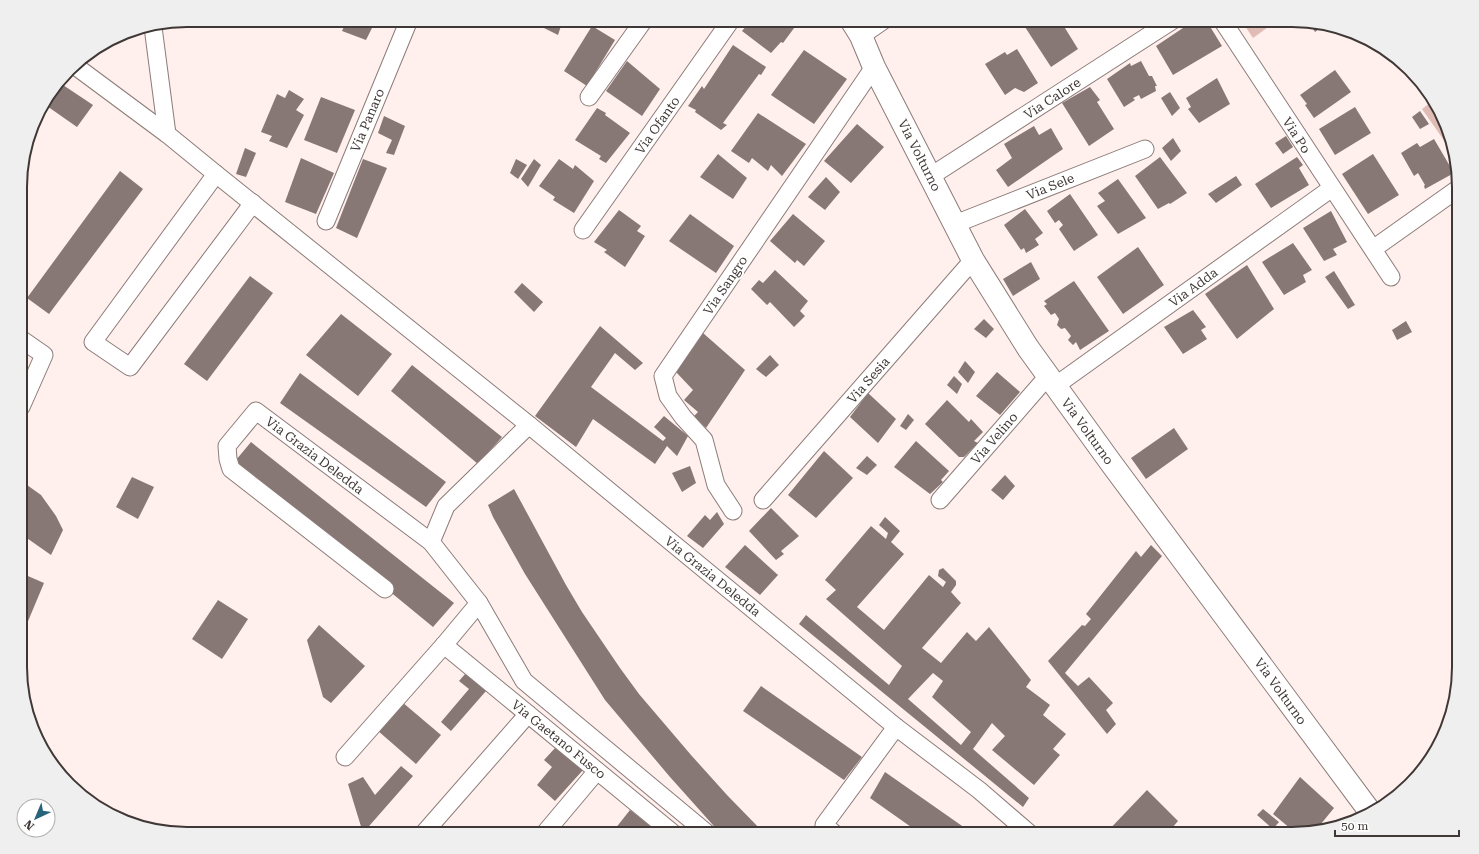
<svg xmlns="http://www.w3.org/2000/svg" width="1479" height="854" viewBox="0 0 1479 854" font-family="'Roboto Serif',serif">
<style>
.green{fill:#e1bbb5}
.building{fill:#887875;fill-rule:evenodd}
.lines{fill:none;stroke-linecap:round;stroke-linejoin:round}
.street-casing{stroke:#8c7c79;stroke-width:19}
.secondary-casing{stroke:#8c7c79;stroke-width:24}
.street{stroke:#fff;stroke-width:17}
.secondary{stroke:#fff;stroke-width:22}
.labels{text-anchor:middle;stroke-width:4;stroke-linejoin:round;paint-order:stroke}
.street-label{font-size:13px;fill:#3f3836;stroke:#fff}
.rim{fill:none;stroke:#3f3836;stroke-width:2}
</style>
<rect width="100%" height="100%" fill="#fff0ed"/>
<!-- green -->
<g class="green">
<path d="M1241,20H1278L1253,38Z"/>
<path d="M1434,100L1450,134L1455,156L1422,109Z"/>
</g>
<!-- building -->
<g class="building">
<path d="M347,20H376L366,40L342,31Z"/>
<path d="M528,20H563L558,35Z"/>
<path d="M751,20H800L783,43L781,42L771,53L742,31Z"/>
<path d="M1036,20H1060L1078,49L1051,67L1025,27Z"/>
<path d="M1195,20H1206L1222,46L1173,75L1156,46Z"/>
<path d="M1309,22L1324,24V25L1315,32Z"/>
<path d="M592,26L615,40L587,86L564,71Z"/>
<path d="M733,45L766,67L761,75L759,74L723,123L727,125L721,130L695,112L696,110L688,106L702,86L704,89Z"/>
<path d="M1017,49L1038,83L1024,92L1015,88L1005,95L985,64L1005,52L1007,55Z"/>
<path d="M804,50L847,79L814,124L771,95Z"/>
<path d="M627,61L660,89L642,116L606,91Z"/>
<path d="M1141,61L1149,76H1152L1157,86H1155L1156,91L1141,99L1139,95L1133,98L1135,100L1124,107L1107,79L1130,63L1131,66Z"/>
<path d="M1335,70L1351,92L1314,118L1305,105L1307,104L1300,95Z"/>
<path d="M1217,78L1230,104L1199,123L1188,109L1191,107L1186,98Z"/>
<path d="M60,83L93,105L77,127L44,104Z"/>
<path d="M1090,87L1100,100L1097,102L1114,129L1089,146L1062,103Z"/>
<path d="M289,90L304,99L296,110L304,115L287,148L269,141L272,136L261,132L277,94L285,98Z"/>
<path d="M1170,92L1180,108L1172,116L1161,98Z"/>
<path d="M321,97L355,110L337,153L304,140Z"/>
<path d="M1355,107L1371,133L1335,155L1319,129Z"/>
<path d="M597,108L606,113L605,115L630,133L606,163L599,159L601,156L575,140Z"/>
<path d="M1420,111L1429,124L1420,129L1412,117Z"/>
<path d="M758,113L806,144L782,176L771,165L768,171L752,158L749,163L731,151Z"/>
<path d="M384,116L405,126L394,155L386,153L392,140L378,133Z"/>
<path d="M857,124L884,147L851,183L824,161Z"/>
<path d="M1034,126L1039,135L1051,128L1063,149L1008,187L996,170L1012,158L1004,144Z"/>
<path d="M1286,136L1293,147L1283,154L1275,143Z"/>
<path d="M1173,138L1181,151L1171,161L1162,148Z"/>
<path d="M1434,139L1454,173L1425,189L1424,186L1425,185L1418,173L1414,176L1401,153L1417,143L1420,147Z"/>
<path d="M245,148L256,153L246,177L236,174Z"/>
<path d="M718,154L747,178L733,199L700,177Z"/>
<path d="M1373,154L1399,195L1368,214L1342,174Z"/>
<path d="M1160,157L1187,193L1170,204L1169,203L1158,209L1135,176Z"/>
<path d="M1297,157L1303,165L1299,168L1309,185L1271,208L1255,184Z"/>
<path d="M301,158L334,173L316,214L285,202Z"/>
<path d="M363,159L387,168L357,238L336,228Z"/>
<path d="M516,159L527,165L518,179L510,173Z"/>
<path d="M534,159L541,165L528,187L521,179Z"/>
<path d="M559,159L573,169L575,165L594,181L574,213L553,200L555,197L539,186Z"/>
<path d="M120,171L143,189L49,314L27,298Z"/>
<path d="M1236,176L1242,185L1216,203L1208,194Z"/>
<path d="M826,177L840,192L825,210L808,197Z"/>
<path d="M1118,179L1146,218L1118,234L1097,206L1105,201L1098,193Z"/>
<path d="M1070,194L1098,235L1074,251L1059,229L1063,225L1059,220L1055,223L1047,211Z"/>
<path d="M1025,209L1043,233L1035,239L1039,245L1026,253L1024,248L1021,250L1004,225Z"/>
<path d="M619,210L641,226L637,231L645,236L625,267L604,252L607,250L594,242Z"/>
<path d="M1331,211L1347,242L1333,249L1337,255L1324,261L1303,228Z"/>
<path d="M690,214L734,246L716,273L669,241Z"/>
<path d="M793,214L825,241L804,266L797,260L795,263L770,241Z"/>
<path d="M1293,243L1312,270L1303,275L1306,282L1284,295L1262,262Z"/>
<path d="M1138,247L1164,285L1123,314L1097,277Z"/>
<path d="M1031,262L1040,279L1013,296L1003,279Z"/>
<path d="M1247,265L1274,309L1237,339L1205,294Z"/>
<path d="M775,270L808,301L800,311L805,316L794,327L770,302L767,305L751,289L759,280L763,283Z"/>
<path d="M1334,271L1355,305L1348,309L1325,277Z"/>
<path d="M250,276L273,293L207,381L184,364Z"/>
<path d="M1074,281L1109,331L1080,350L1076,342L1073,345L1068,340L1071,336L1065,328L1061,329L1057,325L1059,319L1055,313L1051,315L1044,306L1047,304L1044,301Z"/>
<path d="M522,283L543,302L534,312L514,292Z"/>
<path d="M1193,310L1206,327L1201,330L1207,339L1183,354L1164,327Z"/>
<path d="M341,314L392,354L358,396L306,355Z"/>
<path d="M984,319L994,329L986,338L974,329Z"/>
<path d="M1406,321L1412,332L1397,340L1392,330Z"/>
<path d="M600,326L643,363L635,370L615,353L591,387L663,441L666,438L654,427L664,416L688,436L677,456L667,446L655,464L593,419L576,447L535,416Z"/>
<path d="M703,333L745,370L706,428L694,416L698,412L684,400L693,390L676,372Z"/>
<path d="M770,355L779,365L766,377L756,369Z"/>
<path d="M965,361L975,372L968,383L958,372Z"/>
<path d="M412,365L502,437L478,464L391,391Z"/>
<path d="M997,372L1020,392L1000,415L976,396Z"/>
<path d="M300,373L446,482L426,507L280,403Z"/>
<path d="M954,376L962,384L957,394L947,385Z"/>
<path d="M868,393L896,419L878,443L850,417Z"/>
<path d="M947,400L969,422L971,419L983,432L974,441L978,443L964,457H959L925,424Z"/>
<path d="M908,414L914,420L906,430L900,426Z"/>
<path d="M1174,428L1188,449L1146,479L1131,458Z"/>
<path d="M916,441L949,471L941,480L943,482L930,494L894,467Z"/>
<path d="M251,442L454,603L433,627L332,544L231,466Z"/>
<path d="M824,451L853,478L816,518L788,495Z"/>
<path d="M867,456L877,465L867,475L856,468Z"/>
<path d="M690,466L696,483L682,492L672,473Z"/>
<path d="M1005,475L1015,486L1003,500L991,490Z"/>
<path d="M132,477L154,487L138,519L116,507Z"/>
<path d="M27,485L41,495L56,516L63,530L51,555L21,534V496Z"/>
<path d="M514,489L566,585L582,612L620,668L639,694L691,755L727,795L765,834H721L670,777L605,700L525,574L493,517L488,505Z"/>
<path d="M771,508L799,536L781,551L784,554L776,560L749,531Z"/>
<path d="M717,512L724,524L703,548L687,536L705,515L710,520Z"/>
<path d="M885,517L900,531L891,542L904,554L857,607L884,630L929,575L943,587L946,582L938,576L939,570L943,568L956,581V585L951,592L961,603L922,648L941,663L967,632L976,641L989,627L1031,680L1026,687L1050,705L1043,715L1066,734L1053,749L1060,755L1034,785L992,750L1005,736L992,723L973,749L1029,798L1023,807L799,624L806,615L889,685L902,666L826,599L836,590L825,580L871,526L886,539L888,533L879,525ZM933,673L943,681L932,697L971,732L961,745L908,699Z"/>
<path d="M745,545L778,575L760,595L725,567Z"/>
<path d="M1151,545L1162,556L1065,673L1078,686L1089,677L1113,703L1106,710L1116,724L1107,734L1048,661L1082,625L1085,626L1091,619L1086,614L1136,551L1141,557Z"/>
<path d="M21,573L44,583L26,626L21,624Z"/>
<path d="M218,600L248,619L222,659L192,639Z"/>
<path d="M319,625L365,666L331,703L323,697L307,640Z"/>
<path d="M466,673L486,691L451,731L441,722L469,689L459,681Z"/>
<path d="M761,686L862,757L844,780L743,711Z"/>
<path d="M402,702L441,735L416,764L377,730Z"/>
<path d="M556,747L583,770L555,801L537,785L552,767L544,760Z"/>
<path d="M401,766L413,776L363,833L348,784L363,777L375,795Z"/>
<path d="M885,772L965,828L972,834H921L870,798Z"/>
<path d="M1300,777L1334,808L1316,830L1303,834H1297L1273,814Z"/>
<path d="M1147,790L1178,821L1167,834H1105Z"/>
<path d="M1263,809L1279,822L1273,829L1257,815Z"/>
<path d="M630,810L661,834H611Z"/>
</g>
<g class="lines">
<defs>
<g id="street">
<path d="M1222,20L1391,277"/>
<path d="M153,27L167,134"/>
<path d="M861,36L884,20"/>
<path d="M74,65L167,134L216,174L529,425L896,727L979,790L1030,834"/>
<path d="M589,97L644,20"/>
<path d="M216,174L93,342L130,367L253,203"/>
<path d="M931,176L1173,20"/>
<path d="M326,221L409,20"/>
<path d="M955,224L1145,149"/>
<path d="M583,230L731,20"/>
<path d="M1373,249L1459,188"/>
<path d="M21,339L44,355L21,407"/>
<path d="M1055,386L1332,188"/>
<path d="M763,500L973,260"/>
<path d="M940,500L1048,376"/>
<path d="M733,511L716,485L704,440L683,417L668,396L663,376L874,67"/>
<path d="M385,589L231,469L228,459L227,446L256,411L431,542"/>
<path d="M479,603L524,681L708,834"/>
<path d="M444,645L674,834"/>
<path d="M345,757L444,645L479,603L431,542L446,506L529,425"/>
<path d="M423,834L528,714"/>
<path d="M544,834L597,771"/>
<path d="M835,834L824,825L896,727"/>
</g>
<path id="secondary" d="M851,20L861,36L874,67L973,260L1028,348L1111,463L1371,813"/>
</defs>
<!-- street casing -->
<use href="#street" class="street-casing"/>
<!-- secondary casing -->
<use href="#secondary" class="secondary-casing"/>
<!-- street -->
<use href="#street" class="street"/>
<!-- secondary -->
<use href="#secondary" class="secondary"/>
</g>
<g class="labels">
<!-- street labels -->
<g class="street-label">
<text transform="translate(1052 98) rotate(-33)" y="5">Via Calore</text>
<text transform="translate(367 120) rotate(-67)" y="5">Via Panaro</text>
<text transform="translate(657 125) rotate(-55)" y="5">Via Ofanto</text>
<text transform="translate(1297 135) rotate(57)" y="5">Via Po</text>
<text transform="translate(920 155) rotate(63)" y="5">Via Volturno</text>
<text transform="translate(1050 186) rotate(-22)" y="5">Via Sele</text>
<text transform="translate(725 285) rotate(-56)" y="5">Via Sangro</text>
<text transform="translate(1193 287) rotate(-36)" y="5">Via Adda</text>
<text transform="translate(868 380) rotate(-49)" y="5">Via Sesia</text>
<text transform="translate(1088 431) rotate(54)" y="5">Via Volturno</text>
<text transform="translate(994 438) rotate(-49)" y="5">Via Velino</text>
<text transform="translate(315 455) rotate(37)" y="5">Via Grazia Deledda</text>
<text transform="translate(713 576) rotate(39)" y="5">Via Grazia Deledda</text>
<text transform="translate(1281 691) rotate(54)" y="5">Via Volturno</text>
<text transform="translate(559 739) rotate(39)" y="5">Via Gaetano Fusco</text>
</g>
</g>
<!-- crop -->
<path d="M0 0H1479V854H0ZM187 27H1292A160 160 0 0 1 1452 187V667A160 160 0 0 1 1292 827H187A160 160 0 0 1 27 667V187A160 160 0 0 1 187 27Z" fill="#f0efef" fill-rule="evenodd"/>
<path class="rim" d="M187 27H1292A160 160 0 0 1 1452 187V667A160 160 0 0 1 1292 827H187A160 160 0 0 1 27 667V187A160 160 0 0 1 187 27Z"/>
<!-- north arrow -->
<g transform="translate(36 818) rotate(224)"><circle r="19" fill="#ffffff" stroke="#b2afaf"/>
<path d="M0-3L7 15L0 10L-7 15Z" fill="#27637b"/>
<text y="-6" font-size="11" font-weight="bold" text-anchor="middle" fill="#3f3836">N</text>
</g>
<!-- scale -->
<path d="M1335 830v6h124v-6" fill="none" stroke="#3f3836" stroke-width="2"/>
<text x="1341" y="830" font-size="12" fill="#3f3836" stroke="#ffffff" stroke-width="3" paint-order="stroke">50 m</text>
</svg>
